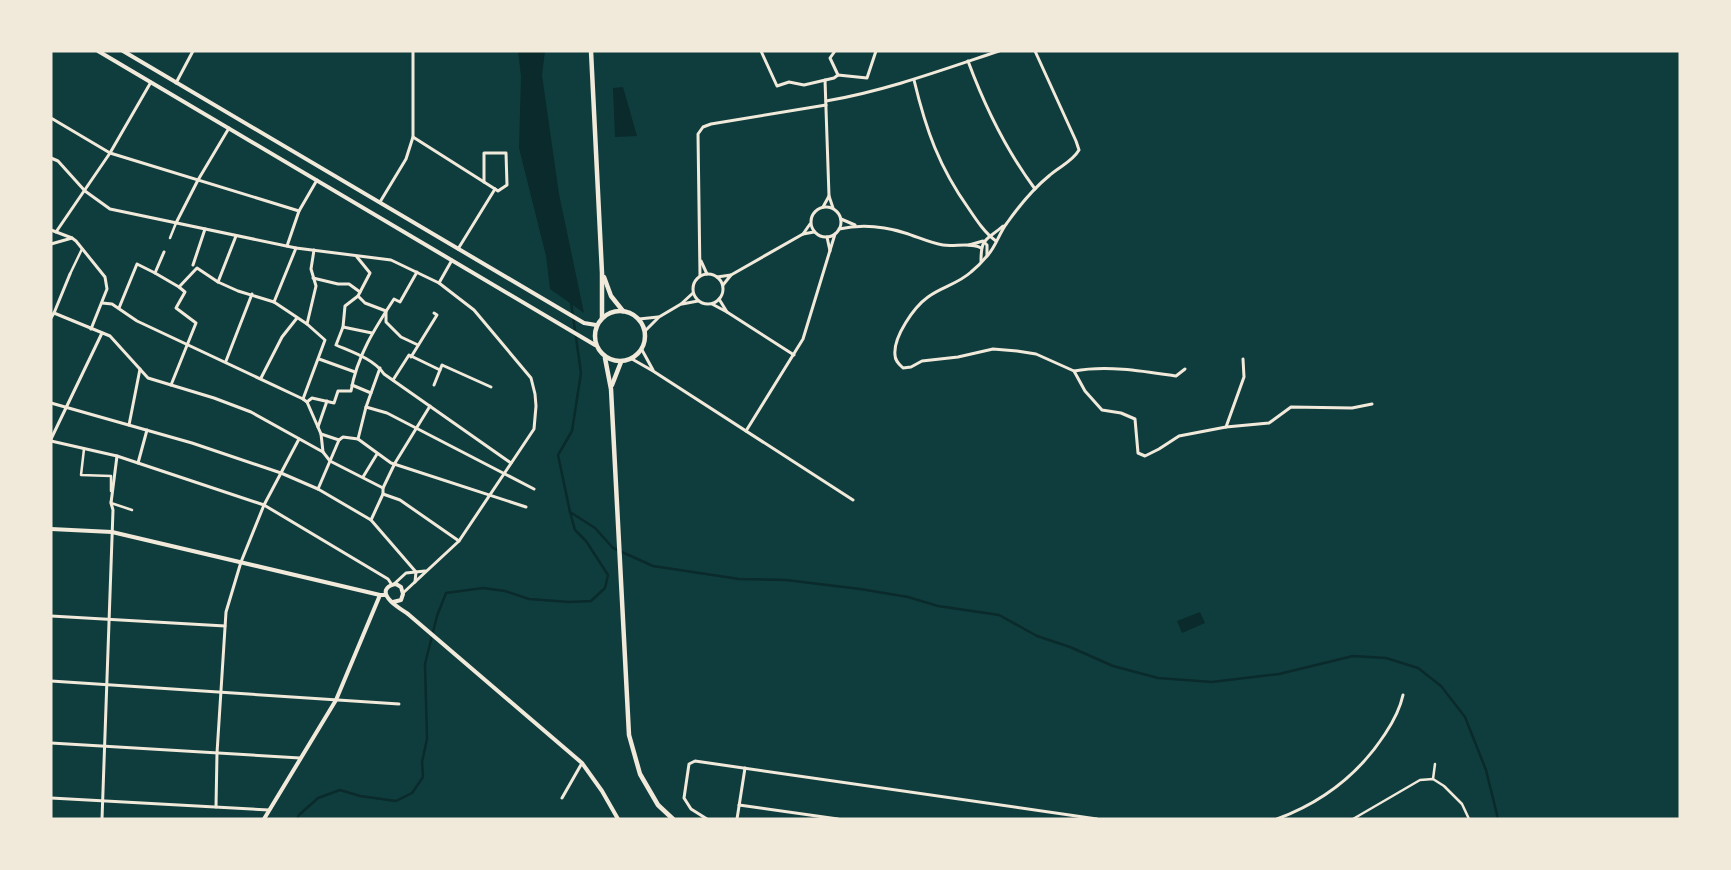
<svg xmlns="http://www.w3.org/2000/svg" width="1731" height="870" viewBox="0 0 1731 870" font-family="'Nunito Sans',sans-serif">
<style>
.water{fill:#0a2a2b}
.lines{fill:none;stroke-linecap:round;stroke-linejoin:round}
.stream{stroke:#0a2a2b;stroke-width:2.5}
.pedestrian{stroke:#f1e9da;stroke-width:2.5}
.minor{stroke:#f1e9da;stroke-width:3}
.tertiary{stroke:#f1e9da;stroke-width:4}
.secondary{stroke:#f1e9da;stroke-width:4.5}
</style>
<rect width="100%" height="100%" fill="#0f3d3e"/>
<!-- water -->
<g class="water">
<path d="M518,51H545L542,75L559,194L584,313L550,289L546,256L519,148L521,76Z"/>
<path d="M623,87L637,136L615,137L613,88Z"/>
<path d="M1200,612L1205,623L1182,633L1177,621Z"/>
</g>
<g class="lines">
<!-- stream -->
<g class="stream">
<path d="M571,302L581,373L572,431L558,455L570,512L595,528L613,548L653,566L739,579L786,580L860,589L908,597L938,606L999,615L1037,636L1070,647L1113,666L1158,678L1212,682L1279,674L1353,656L1386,658L1418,668L1441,686L1465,717L1486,770L1498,819"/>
<path d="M297,819L299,815L318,798L340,790L360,796L396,801L412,793L423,777L422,762L427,739L425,664L437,616L446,593L483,588L505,591L529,599L569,602L591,601L605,588L608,575L586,541L575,530L570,512"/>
</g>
<!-- pedestrian -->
<g class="pedestrian">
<path d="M170,238L176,223"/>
<path d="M70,274L82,249"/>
<path d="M84,449L81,475L111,476V491"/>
<path d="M111,501V503L132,510"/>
<path d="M1433,779L1435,764"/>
<path d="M1353,819L1420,780L1433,779L1444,786L1462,804L1469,819"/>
</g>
<!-- minor -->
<g class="minor">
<path d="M761,51L777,86L789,82L804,85L834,78L838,75L867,78L876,51"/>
<path d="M835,51L830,58L838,75"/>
<path d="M1035,51L1076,141L1079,150C1072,162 1060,166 1050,175C1034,188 1019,206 1007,223C999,233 996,247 987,256C982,262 976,268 971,272C958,284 941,287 928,297C914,307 893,337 895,355C895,361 899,364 903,368L911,367L922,361L958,357L993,349L1017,351L1036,354L1074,371L1085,391L1102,410L1121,413L1135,419L1138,453L1145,456L1159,449L1179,436L1226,427L1269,423L1291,407L1352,408L1372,404"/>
<path d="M968,61C985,107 1006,150 1035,189"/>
<path d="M825,80L829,196"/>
<path d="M914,80C926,130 939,167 969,209C977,221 985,233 996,241"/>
<path d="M176,83L193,51"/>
<path d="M826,101C885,91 942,70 999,51"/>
<path d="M51,118L110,153L299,211"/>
<path d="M413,137L495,189"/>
<path d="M51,158L58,161L85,191L110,209L296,248L391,260L439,283L474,310L531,378L535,394L536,406L534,429L459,541L403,593"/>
<path d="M484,182V153H506L507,185L498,191L495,189"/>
<path d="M380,202L406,159L413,137V51"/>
<circle cx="826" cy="222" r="15"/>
<path d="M823,207L829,196L833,208"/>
<path d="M841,219L855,225"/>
<path d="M176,223L198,180L229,128"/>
<path d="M810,224L803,234L814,232"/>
<path d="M839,229C862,224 883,226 905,233C918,237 930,243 943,245C954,247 971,242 981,248"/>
<path d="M51,230L72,238L76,241L105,277L107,289L91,329"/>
<path d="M56,232L110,153L151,82"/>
<path d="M827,237L830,251"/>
<path d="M51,244L72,238"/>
<path d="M969,245L983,241L987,245V256"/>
<path d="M287,246L299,211L317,180"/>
<path d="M458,249L495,189"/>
<path d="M164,252L155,273L179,287L197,268L218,282L238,291L274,302L307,324L325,340L303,399"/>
<path d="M357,257L370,273L358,296L345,306L343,327L336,345C352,352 374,359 384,374L511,463"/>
<path d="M701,261L707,274"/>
<path d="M981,261C981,237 986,241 1003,226"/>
<path d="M193,265L205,229"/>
<circle cx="708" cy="289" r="15"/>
<path d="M731,275L803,234"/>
<path d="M700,276L698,134L703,127L711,124L826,105"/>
<path d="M717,277L731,275L723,285"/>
<path d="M313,278L338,284H349L360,292"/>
<path d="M218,282L236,236"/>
<path d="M439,283L452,260"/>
<path d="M358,296L365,303L386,311V322L401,337L418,345"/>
<path d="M274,302L296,248"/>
<path d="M102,303L112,304L137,321L303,399L307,402L321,434L323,452"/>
<path d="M682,304L698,301"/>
<path d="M712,304L727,312L719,299"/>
<path d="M119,308L137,264L155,273"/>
<path d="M727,312L794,355"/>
<path d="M54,313L70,274"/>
<path d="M51,318L54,313L110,336L148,378L214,398L251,412L323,452L330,461L383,488"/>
<path d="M639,319L658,317"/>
<path d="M307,324L316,286L311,269L314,250"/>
<path d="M343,327L372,333"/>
<path d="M645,331L659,317L681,304L693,293"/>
<path d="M642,350L653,370"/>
<path d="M411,357L437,315L434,313"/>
<path d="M319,359L355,372"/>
<path d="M632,359L653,371L853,500"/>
<path d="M226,361L252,294"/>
<path d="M1074,371C1107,365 1143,371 1176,376L1185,369"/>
<path d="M261,378L282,337L297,318"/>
<path d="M393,380L409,355L440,370"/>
<path d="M171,385L196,323L176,308L185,292L179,287"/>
<path d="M352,385L371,393"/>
<path d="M434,385L442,365L491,387"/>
<path d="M307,402L312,398L334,403L338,391H351C357,356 375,328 394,299L400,302L417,272"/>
<path d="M51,403L192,443L281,473L318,489L371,520L416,572L415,582"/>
<path d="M366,407L387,413L534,489"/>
<path d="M129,425L140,369"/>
<path d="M318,427L327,401"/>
<path d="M1226,427L1244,377L1243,359"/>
<path d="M746,431L803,339L835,234"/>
<path d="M321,434L339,440"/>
<path d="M51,439L102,333"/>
<path d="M358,439L366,407L380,368"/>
<path d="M339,440L343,437L358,439L391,463L526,507"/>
<path d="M51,441L117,456L264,505L388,579L392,585"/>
<path d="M138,463L147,430"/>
<path d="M363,477L377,454"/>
<path d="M318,489L339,440"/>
<path d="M383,494L400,500L459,541"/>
<path d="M371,520L383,494V488L395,463L430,406"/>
<path d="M394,584L406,573L425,571"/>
<path d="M51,616L225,626"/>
<path d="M51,681L399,704"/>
<path d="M51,743L300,758"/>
<path d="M51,798L269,810"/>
<path d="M562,798L582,763"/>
<path d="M739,805L838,819"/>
<path d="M216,807L217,753L226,612L241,562L264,505L299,439"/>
<path d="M102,819L113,510L111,503L117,456"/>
<path d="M707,819L691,809L684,798L689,764L695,761L1097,819"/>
<path d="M737,819L745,768"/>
<path d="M1277,819C1323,802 1359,774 1385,734C1393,722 1400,709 1403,695"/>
</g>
<!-- tertiary -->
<g class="tertiary">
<path d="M98,51L595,345"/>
<path d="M123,51L584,323L596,325"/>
<path d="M51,529L112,532L380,595H385"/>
<path d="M393,602L401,600L403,594L401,587L396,584C392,585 388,585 386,590C383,599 401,609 408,614L582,763L602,791L618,819"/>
<path d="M264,819L336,700L380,595"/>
</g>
<!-- secondary -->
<g class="secondary">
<path d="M591,51L602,273V318"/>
<path d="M604,277L611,296L623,311"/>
<circle cx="620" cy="336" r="25"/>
<path d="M605,358L611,389L629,735L640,774L658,805L673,819"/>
<path d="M612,385L621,362"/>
</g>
</g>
<!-- border -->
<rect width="1731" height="870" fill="none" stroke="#f1e9da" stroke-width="105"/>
</svg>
